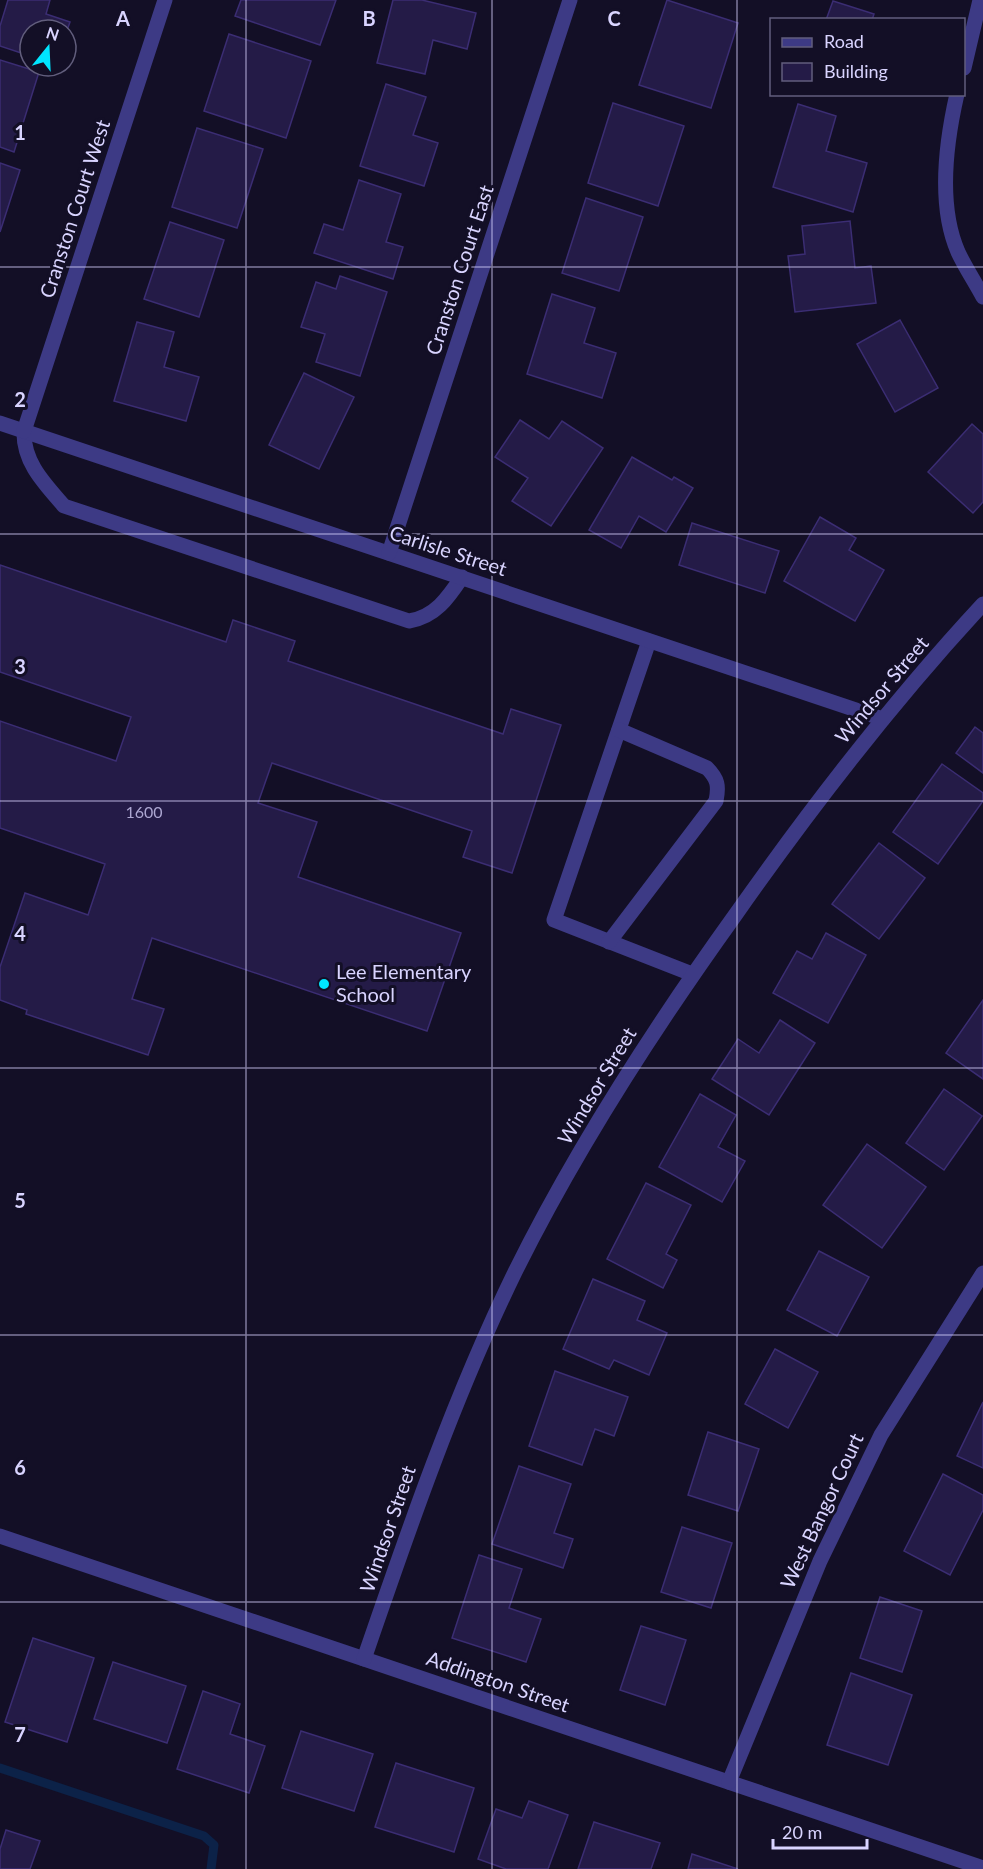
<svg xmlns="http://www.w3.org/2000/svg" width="983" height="1869" viewBox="0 0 983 1869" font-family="Lato,sans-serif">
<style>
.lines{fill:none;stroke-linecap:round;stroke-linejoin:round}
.stream{stroke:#0c2248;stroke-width:9}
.building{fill:#241b47;stroke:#3b2d73;stroke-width:1.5}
.service{stroke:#3d3a85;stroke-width:15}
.minor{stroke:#3d3a85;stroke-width:15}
.grid{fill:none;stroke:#d9d4ff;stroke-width:1.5;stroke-opacity:0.55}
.poi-dot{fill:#00e5ff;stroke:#130f26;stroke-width:2}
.labels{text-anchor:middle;stroke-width:6;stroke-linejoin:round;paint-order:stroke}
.number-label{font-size:16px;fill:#aca6d1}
.street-label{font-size:20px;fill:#d9d4ff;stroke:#130f26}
.poi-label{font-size:20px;fill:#d9d4ff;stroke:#130f26;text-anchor:start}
.grid-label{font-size:20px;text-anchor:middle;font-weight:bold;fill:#d9d4ff;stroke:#130f26;stroke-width:6;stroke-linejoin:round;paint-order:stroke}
</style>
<rect width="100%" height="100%" fill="#130f26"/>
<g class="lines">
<!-- stream -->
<path class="stream" d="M0,1768L204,1836L214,1845L211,1869"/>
</g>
<!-- building -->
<g class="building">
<path d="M8,0H50L46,14L70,22L66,33V30H30V56L0,46V26Z"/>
<path d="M241,0H336L320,45L235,16Z"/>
<path d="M393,0H422L476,13L467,49L433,40L425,74L377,63Z"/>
<path d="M667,0L738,23L711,108L639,85Z"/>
<path d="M833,1L874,14L872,20H826Z"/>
<path d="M229,34L311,61L286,138L204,111Z"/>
<path d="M0,60L39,72L14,152L0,147Z"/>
<path d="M386,84L426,97L413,135L438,143L424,186L360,166Z"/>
<path d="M613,103L684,126L658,206L588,183Z"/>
<path d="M798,104L836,116L826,151L867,163L853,212L773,187Z"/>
<path d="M197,128L263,149L237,228L172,207Z"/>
<path d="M0,163L20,170L0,232Z"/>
<path d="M359,180L401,194L386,242L403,247L393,279L314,253L324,224L343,230Z"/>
<path d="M586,198L643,217L619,291L562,273Z"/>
<path d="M850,221L855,268L871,266L876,303L795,312L788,256L805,254L802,226Z"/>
<path d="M170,222L224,240L199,317L144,299Z"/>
<path d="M340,276L387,292L360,376L316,362L325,334L301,327L316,282L336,289Z"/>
<path d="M552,294L595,308L584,343L616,353L602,398L527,374Z"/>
<path d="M900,320L938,388L895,412L857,344Z"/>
<path d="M137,322L174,332L164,367L199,377L186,421L114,401Z"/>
<path d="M304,373L354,397L319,469L269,445Z"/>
<path d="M520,420L549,439L562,421L603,448L551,526L512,501L528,478L495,457Z"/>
<path d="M972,424L983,434V502L973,513L928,472Z"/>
<path d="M632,457L672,480L674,477L693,488L666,532L639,516L621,548L589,530Z"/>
<path d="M820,517L856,538L849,550L884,570L855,621L784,581Z"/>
<path d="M692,523L779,551L765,593L679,565Z"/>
<path d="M0,565L226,642L233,620L295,641L288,661L503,734L511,709L561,725L512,873L463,857L472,831L272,763L258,803L317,822L298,877L461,933L427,1031L152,938L132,999L164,1009L148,1055L26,1014L27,1010L0,1000V967L25,893L88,915L105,864L0,828V721L116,761L131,717L0,672Z"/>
<path d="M975,727L983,733V773L956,753Z"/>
<path d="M942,764L983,793V801L938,864L893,832Z"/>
<path d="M879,843L925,878L879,939L832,904Z"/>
<path d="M826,933L866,955L828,1023L773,993L797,951L812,959Z"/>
<path d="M983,1000V1079L946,1053Z"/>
<path d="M780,1020L815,1043L769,1115L712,1079L738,1039L759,1053Z"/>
<path d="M944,1089L982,1116L944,1170L906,1143Z"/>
<path d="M700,1094L736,1115L718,1147L745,1161L722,1202L659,1167Z"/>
<path d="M867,1144L926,1187L882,1248L823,1205Z"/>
<path d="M646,1183L691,1205L666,1254L677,1260L663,1288L607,1259Z"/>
<path d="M819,1251L869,1277L837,1336L787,1310Z"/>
<path d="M593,1279L645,1301L637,1320L667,1333L649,1375L614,1360L609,1369L563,1349Z"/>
<path d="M775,1349L818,1372L788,1428L745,1404Z"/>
<path d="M555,1371L628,1397L614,1436L595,1429L582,1465L529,1446Z"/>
<path d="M983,1402V1468L957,1456Z"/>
<path d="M708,1432L759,1449L738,1511L688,1495Z"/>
<path d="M519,1466L571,1484L554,1533L573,1539L563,1568L492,1544Z"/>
<path d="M943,1474L983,1495V1510L950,1575L904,1551Z"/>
<path d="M682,1527L732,1543L711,1608L661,1592Z"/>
<path d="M479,1555L522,1569L509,1608L541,1619L526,1662L452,1638Z"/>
<path d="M880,1597L922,1611L902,1672L860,1658Z"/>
<path d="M641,1626L686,1640L665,1705L620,1690Z"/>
<path d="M33,1638L94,1658L67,1742L5,1722Z"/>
<path d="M113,1662L186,1686L167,1743L94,1719Z"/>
<path d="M851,1673L912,1695L888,1765L827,1745Z"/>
<path d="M203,1691L240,1704L230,1734L265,1746L249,1793L177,1769Z"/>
<path d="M301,1731L373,1754L354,1811L282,1788Z"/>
<path d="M396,1763L474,1788L454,1852L375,1827Z"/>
<path d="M529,1801L568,1815L548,1869H506L478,1859L496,1809L522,1818Z"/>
<path d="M594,1822L660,1843L651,1869H578Z"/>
<path d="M6,1830L40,1841L30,1869H0V1849Z"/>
<path d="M692,1854L738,1869H688Z"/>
</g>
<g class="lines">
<!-- service -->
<g class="service">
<path d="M24,431C23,462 44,483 64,506L409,621C435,617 448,598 462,577"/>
<path d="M649,641L554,920L692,974"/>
<path d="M609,942L716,801C719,786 718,779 707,768L619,730"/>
</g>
<!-- minor -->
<g class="minor">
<path d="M964,68L980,0"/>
<path d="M957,94C946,142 938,206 958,252C965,267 975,282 983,297"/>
<path d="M0,423L883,719"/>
<path d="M24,431L165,0"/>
<path d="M389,553L570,0"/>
<path d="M0,1536L983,1868"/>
<path d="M364,1659C409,1528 454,1397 515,1272C577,1147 654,1028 736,914C812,806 893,701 983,604"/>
<path d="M729,1782L820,1561L881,1435L983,1273"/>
</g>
</g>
<!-- grid -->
<path class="grid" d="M246,0V1869M492,0V1869M737,0V1869M0,267H983M0,534H983M0,801H983M0,1068H983M0,1335H983M0,1602H983"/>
<!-- markers -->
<circle class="poi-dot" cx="324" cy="984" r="6"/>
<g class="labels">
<!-- number labels -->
<g class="number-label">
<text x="144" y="818">1600</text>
</g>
<!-- street labels -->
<g class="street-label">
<text transform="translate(75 209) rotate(-72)" y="7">Cranston Court West</text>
<text transform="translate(460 270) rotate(-72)" y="7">Cranston Court East</text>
<text transform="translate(448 551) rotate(18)" y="7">Carlisle Street</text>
<text transform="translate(882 690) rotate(-50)" y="7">Windsor Street</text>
<text transform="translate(597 1086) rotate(-59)" y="7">Windsor Street</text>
<text transform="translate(822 1511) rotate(-65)" y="7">West Bangor Court</text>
<text transform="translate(388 1529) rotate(-71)" y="7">Windsor Street</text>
<text transform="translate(498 1682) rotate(19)" y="7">Addington Street</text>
</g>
<!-- poi labels -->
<g class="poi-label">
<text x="336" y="979">Lee Elementary<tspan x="336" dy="23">School</tspan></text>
</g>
</g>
<g class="grid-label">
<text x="123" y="26">A</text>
<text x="369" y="26">B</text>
<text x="614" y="26">C</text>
<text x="20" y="140">1</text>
<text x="20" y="407">2</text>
<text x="20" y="674">3</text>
<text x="20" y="941">4</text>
<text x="20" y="1208">5</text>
<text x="20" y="1475">6</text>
<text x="20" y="1742">7</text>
</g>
<!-- legend -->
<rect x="770" y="18" width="195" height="78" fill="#130f26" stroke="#625e7d" stroke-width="1.5"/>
<rect x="782" y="38" width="30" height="9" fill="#3d3a85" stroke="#625e7d" stroke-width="1.5"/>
<text x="824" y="48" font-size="18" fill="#d9d4ff">Road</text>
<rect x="782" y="63" width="30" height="18" fill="#241b47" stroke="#625e7d" stroke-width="1.5"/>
<text x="824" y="78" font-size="18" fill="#d9d4ff">Building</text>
<!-- north arrow -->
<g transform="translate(48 48) rotate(18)"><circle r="28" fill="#130f26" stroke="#625e7d" stroke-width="1.5"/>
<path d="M0-4.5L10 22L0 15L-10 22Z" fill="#00e5ff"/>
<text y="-9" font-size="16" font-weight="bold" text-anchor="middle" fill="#d9d4ff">N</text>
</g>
<!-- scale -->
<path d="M773 1839v9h94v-9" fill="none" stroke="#d9d4ff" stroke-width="3"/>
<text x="782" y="1839" font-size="18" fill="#d9d4ff" stroke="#130f26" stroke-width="4.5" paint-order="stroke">20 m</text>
</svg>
